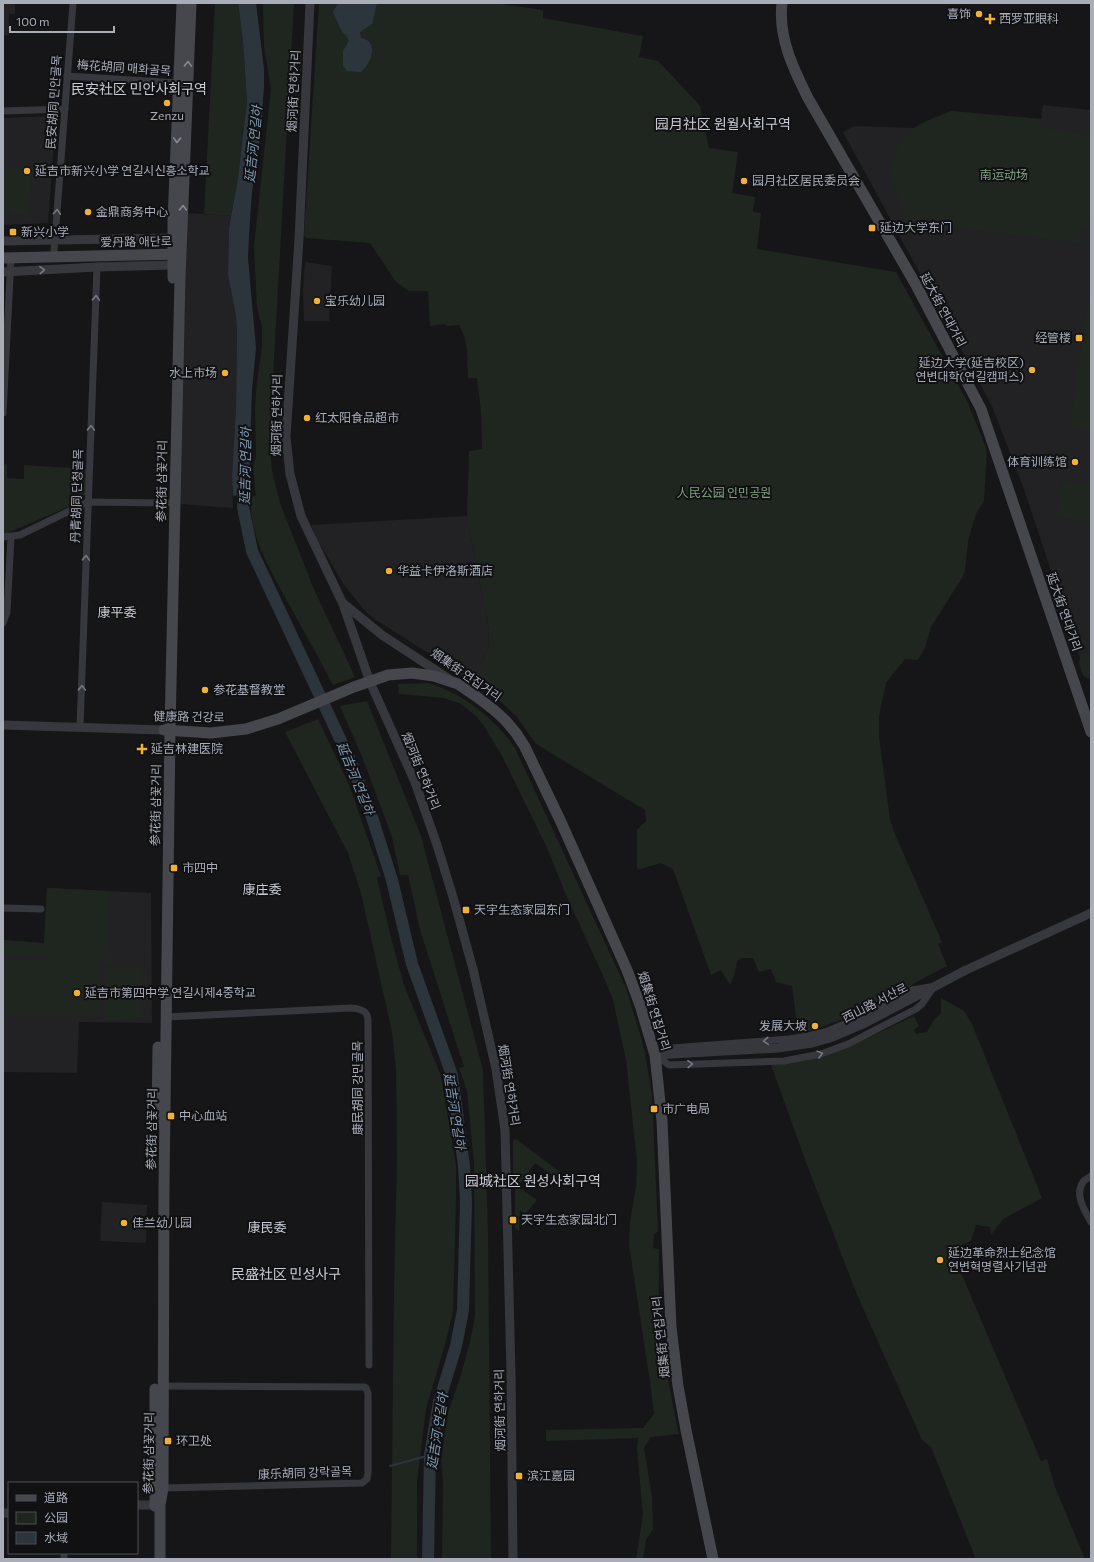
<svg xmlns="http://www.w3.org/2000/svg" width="1094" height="1562" viewBox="0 0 1094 1562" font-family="Commissioner,'Noto Sans SC','Noto Sans KR',sans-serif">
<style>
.built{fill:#222225}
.green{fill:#1e261f}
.water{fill:#2c353c}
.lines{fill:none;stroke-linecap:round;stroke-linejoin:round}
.stream{stroke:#2c353c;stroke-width:2}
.river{stroke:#2c353c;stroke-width:12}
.minor{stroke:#37383d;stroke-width:7}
.tertiary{stroke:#37383d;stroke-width:9}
.secondary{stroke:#45474d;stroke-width:11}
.oneway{stroke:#858993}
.oneway2{stroke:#757881}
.poi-dot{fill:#f2b134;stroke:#111113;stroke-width:1.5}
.labels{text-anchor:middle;stroke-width:4;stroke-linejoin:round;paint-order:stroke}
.poi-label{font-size:12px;fill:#a8adb8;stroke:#111113;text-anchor:start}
.street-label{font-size:12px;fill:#a8adb8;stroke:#111113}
.park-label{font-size:12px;fill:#7fa381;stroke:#111113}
.water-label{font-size:13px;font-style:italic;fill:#7f9bb3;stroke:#111113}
.neighbourhood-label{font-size:13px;fill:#c9ccd4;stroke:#111113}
.quarter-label{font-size:14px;fill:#c9ccd4;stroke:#111113}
</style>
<rect width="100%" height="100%" fill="#161618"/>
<!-- built -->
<g class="built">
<path d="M3,3H15V14H9V35H3Z"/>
<path d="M1043,105L1091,110V679L1086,678L1082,664L1024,489L992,406L843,132L854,126L915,128L951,111L1041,119Z"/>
<path d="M56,116L48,223L3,225V118Z"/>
<path d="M187,213L231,216L229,228L228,275L236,316L237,333L236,409L232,477L233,508L179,504Z"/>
<path d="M305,262L332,266L329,321H304L303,290Z"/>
<path d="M467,516L489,631L488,649L476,675L471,681L452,670L449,666L376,620L366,612L344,585L318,541L311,525Z"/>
<path d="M47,888L151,893L152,1023L79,1022L77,1073L3,1072V940L44,943Z"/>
<path d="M102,1202L147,1205L146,1243L100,1241Z"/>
</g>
<!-- green -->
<g class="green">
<path d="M215,3H238L243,42L247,101L238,178L231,216L204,214Z"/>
<path d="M263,3H294L274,359L270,447L272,471L280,503L313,587L355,677L333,685C320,660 306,635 292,610C274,576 248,538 251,497L256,496L253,468L256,456L255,407L257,382L262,346V326L257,308L254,246L271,89L264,46Z"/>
<path d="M319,3H501L502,4L543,10V18L643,36L639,57L658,61L694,99L700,106L709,148L738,152L732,193L755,197L753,212L761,213L757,249L896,272L968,403L987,450L984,501L976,514L968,541L965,571L962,578L931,627L925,648L918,660L905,659L886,683L879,716V737L890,819L895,834L942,942L938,944L947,966C899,991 851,1021 798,1034L792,986L776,982L771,969L759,972L753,958H742L737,961L735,973L730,985L721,970L711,975L673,869L661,863L637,870V830L646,821L645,810L536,744L517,717L501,702L476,675L488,649L489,631L467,516L469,451L482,449L481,412L477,378H468C467,360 469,341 459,325L447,326L445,324L430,326L428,291H409L396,282L370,243L306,238L304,235Z"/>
<path d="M951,111L1041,119V127L1091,136V205L1087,228L1082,227L1080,243L904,221C906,207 896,196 892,183C887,163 898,140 914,128C925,121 939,116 951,111Z"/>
<path d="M21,168L32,175L28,214L3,215V169Z"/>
<path d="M1089,297L1091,298V431L1069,428Z"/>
<path d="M7,464V478L24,479V465L86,469C86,479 89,497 79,502L3,535V465Z"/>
<path d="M1062,481L1091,485V522L1057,517Z"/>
<path d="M1091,655V676L1084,677C1080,666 1073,655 1091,655Z"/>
<path d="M428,683C462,693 495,718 515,748L626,988L641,1037L645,1053L652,1095L658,1231L654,1235L653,1248L659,1249C659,1272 658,1296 660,1319C663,1358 671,1396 679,1434L651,1437L644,1448L652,1497L653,1529L646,1540L643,1559H636L643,1515L637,1449L638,1438L546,1441V1430L643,1428L654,1414L650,1382L629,1244L630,1222L636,1186L637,1161L626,1060L613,1000L605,980L566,895L548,850L502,756L484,726L477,717L461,704L444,698L399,694L398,684Z"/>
<path d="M367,701L421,836L483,1070L488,1234L491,1559H442L443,1483L441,1460L448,1413L460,1378L470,1342L475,1316L474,1163L467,1091L459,1068L464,1067L420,930L408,875H400L392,837L363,759L340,706Z"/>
<path d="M318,719L349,785L381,876L377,878L391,938L404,985L441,1076L456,1165V1201L453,1312L446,1341L426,1409L417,1481V1559H391L394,1289L397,1157L396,1070L392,1032L361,893L348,853L285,732Z"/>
<path d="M47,888L109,891L108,953H113L112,962H99L100,1010L98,1014L96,1016H3V960H46L45,956L3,955V940L44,943Z"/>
<rect x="105" y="968" width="36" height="51"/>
<path d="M941,998L964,1011L972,1024L1042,1198L1003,1219L991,1235L990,1227L976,1225L971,1241L951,1249L1041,1461L1047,1459L1055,1487L1085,1559H976L931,1447L922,1440L858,1297L810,1173L771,1065L807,1060L872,1036L914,1016L919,1026L914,1030L916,1034L927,1032L933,1021L941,1013Z"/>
<path d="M516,1139L560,1172L556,1178L535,1163L519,1185H513V1141Z"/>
<path d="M517,1188H520L537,1200L525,1214L520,1210L519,1231L515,1228V1189Z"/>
</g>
<!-- water -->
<g class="water">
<path d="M238,3H256L264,69V86L261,130L252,192L249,235L248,258L256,348L252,390L249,478L252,492L233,496L232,477L236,409L237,333L236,316L228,275L229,228L238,178L247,101L243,42Z"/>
<path d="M338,3H377L372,24L360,32L361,38C380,41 371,64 361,72L347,71L343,66V51L349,41L346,35L342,32L333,12Z"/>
</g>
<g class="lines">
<!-- stream -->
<path class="stream" d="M390,1466L430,1455"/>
<!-- river -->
<path class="river" d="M244,478L243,507L252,551L350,760L371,814L392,880L412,964L452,1075L464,1166L466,1202L463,1310L456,1346L439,1402L430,1455L428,1559"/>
<!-- minor -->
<g class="minor">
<path d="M67,76L179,83"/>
<path d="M3,111L65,109"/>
<path d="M54,251L73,3"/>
<path d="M3,413L11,258"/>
<path d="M3,537L20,535L88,502L168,503"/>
<path d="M3,623L7,612L11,537"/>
<path d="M80,727L97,267"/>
<path d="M3,908L41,909"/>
<path d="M166,1017L351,1008C360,1009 368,1010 368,1021L369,1365"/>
<path d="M659,1053L672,1048L789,1039L808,1036L825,1032L852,1021L912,990L930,987"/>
<path d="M655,1055L669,1065L784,1061L805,1057L821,1054L848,1044L916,1009L922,1004L932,989"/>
<path d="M1091,1176C1089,1178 1084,1180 1083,1182C1074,1195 1085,1211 1091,1222"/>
<path d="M163,1386L364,1387L366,1388L368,1393V1473L367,1479L362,1483L163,1488"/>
<path d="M64,1559V1553"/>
</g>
<!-- tertiary -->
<g class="tertiary">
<path d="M310,3L299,239L286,437L290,474L301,516L343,604L370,682L415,782L437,845L453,897L473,969L496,1069L505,1130L511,1374L513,1559"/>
<path d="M3,241L173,238L177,243"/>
<path d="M3,272L97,267L173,265L177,260"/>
<path d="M344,604L382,635L449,679"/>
<path d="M3,725L163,730"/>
<path d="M655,1055L778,1048L812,1043L830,1038L865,1023L966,970L1091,913"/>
<path d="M137,1505H160"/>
<path d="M3,1513H9"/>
</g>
<!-- secondary -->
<g class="secondary">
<path d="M782,3C778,37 793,68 808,98L916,285L981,409L1091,732"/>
<path d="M3,258L180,254"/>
<path d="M173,278V221L182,3"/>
<path d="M164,730L211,733L246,729L278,719L354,687L388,675L412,673L434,676L458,684L477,697L494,710L505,720L516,733L525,747L561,822L627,970L640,1005L655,1055L662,1121L671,1327L678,1386L686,1430L713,1559"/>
<path d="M157,1124L158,1047"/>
<path d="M155,1506V1389"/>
<path d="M160,1559V1505L163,1488L164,1186L170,730L180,277L191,3"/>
</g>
</g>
<!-- one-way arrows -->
<defs><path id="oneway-chevron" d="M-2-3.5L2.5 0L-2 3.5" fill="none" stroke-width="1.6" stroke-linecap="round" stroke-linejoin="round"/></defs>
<g class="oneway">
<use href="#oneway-chevron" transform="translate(188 64) rotate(-88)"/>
<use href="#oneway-chevron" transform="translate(177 140) rotate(92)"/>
<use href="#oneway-chevron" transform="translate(183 208) rotate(-89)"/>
</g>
<g class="oneway2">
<use href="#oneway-chevron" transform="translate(57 212) rotate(-86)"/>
<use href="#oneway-chevron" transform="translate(42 270) rotate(-3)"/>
<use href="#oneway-chevron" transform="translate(96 298) rotate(-88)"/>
<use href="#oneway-chevron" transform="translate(91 428) rotate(-88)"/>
<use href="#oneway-chevron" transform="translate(86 558) rotate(-88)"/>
<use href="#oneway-chevron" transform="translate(82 688) rotate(-88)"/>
<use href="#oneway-chevron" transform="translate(766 1041) rotate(176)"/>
<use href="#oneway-chevron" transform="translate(820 1054) rotate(-15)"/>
<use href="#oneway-chevron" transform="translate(690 1064) rotate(-2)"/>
</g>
<!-- markers -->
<g class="poi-dot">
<circle cx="979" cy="14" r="4"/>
<path d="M988 13h4v4h4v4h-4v4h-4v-4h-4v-4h4z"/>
<circle cx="167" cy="103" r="4"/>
<circle cx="27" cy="171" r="4"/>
<circle cx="744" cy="181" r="4"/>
<circle cx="88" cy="212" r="4"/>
<rect x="868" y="224" width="8" height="8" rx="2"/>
<rect x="9" y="228" width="8" height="8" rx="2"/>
<circle cx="317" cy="301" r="4"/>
<rect x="1075" y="334" width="8" height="8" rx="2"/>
<circle cx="1032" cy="370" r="4"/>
<circle cx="225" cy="373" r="4"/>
<circle cx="307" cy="418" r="4"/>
<circle cx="1075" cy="462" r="4"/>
<circle cx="389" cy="571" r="4"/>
<circle cx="205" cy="690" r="4"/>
<path d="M140 743h4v4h4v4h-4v4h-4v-4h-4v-4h4z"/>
<rect x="170" y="864" width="8" height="8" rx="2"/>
<rect x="462" y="906" width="8" height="8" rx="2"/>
<circle cx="77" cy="993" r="4"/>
<circle cx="815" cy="1026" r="4"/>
<rect x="650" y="1105" width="8" height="8" rx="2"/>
<rect x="167" y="1112" width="8" height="8" rx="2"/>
<rect x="509" y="1216" width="8" height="8" rx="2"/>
<circle cx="124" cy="1223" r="4"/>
<circle cx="940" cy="1260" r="4"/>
<rect x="164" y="1437" width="8" height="8" rx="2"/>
<rect x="515" y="1472" width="8" height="8" rx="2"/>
</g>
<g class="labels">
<!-- poi labels -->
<g class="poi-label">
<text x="971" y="18" text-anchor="end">喜饰</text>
<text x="999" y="23">西罗亚眼科</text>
<text x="167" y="120" text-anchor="middle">Zenzu</text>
<text x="35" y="175">延吉市新兴小学 연길시신흥소학교</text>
<text x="752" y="185">园月社区居民委员会</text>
<text x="96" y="216">金鼎商务中心</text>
<text x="880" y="232">延边大学东门</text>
<text x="21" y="236">新兴小学</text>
<text x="325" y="305">宝乐幼儿园</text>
<text x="1071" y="342" text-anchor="end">经管楼</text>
<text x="1024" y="367" text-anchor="end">延边大学(延吉校区)<tspan x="1024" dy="14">연변대학(연길캠퍼스)</tspan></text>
<text x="217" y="377" text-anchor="end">水上市场</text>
<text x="315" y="422">红太阳食品超市</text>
<text x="1067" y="466" text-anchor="end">体育训练馆</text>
<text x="397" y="575">华益卡伊洛斯酒店</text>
<text x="213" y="694">参花基督教堂</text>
<text x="151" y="753">延吉林建医院</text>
<text x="182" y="872">市四中</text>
<text x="474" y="914">天宇生态家园东门</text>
<text x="85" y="997">延吉市第四中学 연길시제4중학교</text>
<text x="807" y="1030" text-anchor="end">发展大坡</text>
<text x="662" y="1113">市广电局</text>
<text x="179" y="1120">中心血站</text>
<text x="521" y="1224">天宇生态家园北门</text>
<text x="132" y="1227">佳兰幼儿园</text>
<text x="948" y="1257">延边革命烈士纪念馆<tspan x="948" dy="14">연변혁명렬사기념관</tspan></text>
<text x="176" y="1445">环卫处</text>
<text x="527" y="1480">滨江嘉园</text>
</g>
<!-- street labels -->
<g class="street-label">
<text transform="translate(124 68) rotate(4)" y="4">梅花胡同 매화골목</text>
<text transform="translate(294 91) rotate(-87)" y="4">烟河街 연하거리</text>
<text transform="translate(54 102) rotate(-86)" y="4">民安胡同 민안골목</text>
<text transform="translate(136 242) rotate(-1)" y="4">爱丹路 애단로</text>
<text transform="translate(943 310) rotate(62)" y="4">延大街 연대거리</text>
<text transform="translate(277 415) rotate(-89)" y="4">烟河街 연하거리</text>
<text transform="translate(162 481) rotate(-89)" y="4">参花街 삼꽃거리</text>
<text transform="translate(77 496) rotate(-88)" y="4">丹青胡同 단청골목</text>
<text transform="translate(1064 612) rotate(71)" y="4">延大街 연대거리</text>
<text transform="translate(466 675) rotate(35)" y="4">烟集街 연집거리</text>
<text transform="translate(189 717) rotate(1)" y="4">健康路 건강로</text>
<text transform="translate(421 771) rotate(68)" y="4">烟河街 연하거리</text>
<text transform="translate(156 805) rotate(-89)" y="4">参花街 삼꽃거리</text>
<text transform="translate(875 1003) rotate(-27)" y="4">西山路 서산로</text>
<text transform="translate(654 1011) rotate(73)" y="4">烟集街 연집거리</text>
<text transform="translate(509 1085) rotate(81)" y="4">烟河街 연하거리</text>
<text transform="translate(358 1088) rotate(-90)" y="4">康民胡同 강민골목</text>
<text transform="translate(152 1129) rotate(-89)" y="4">参花街 삼꽃거리</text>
<text transform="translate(661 1337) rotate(-96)" y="4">烟集街 연집거리</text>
<text transform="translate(500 1410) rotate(-91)" y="4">烟河街 연하거리</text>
<text transform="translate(149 1453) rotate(-89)" y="4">参花街 삼꽃거리</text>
<text transform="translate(305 1473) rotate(-2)" y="4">康乐胡同 강락골목</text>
</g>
<!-- park labels -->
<g class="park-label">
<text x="1004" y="179">南运动场</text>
<text x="724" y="497">人民公园 인민공원</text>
</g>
<!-- water labels -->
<g class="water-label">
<text transform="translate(253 144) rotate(-84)" y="5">延吉河 연길하</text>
<text transform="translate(245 466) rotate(-89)" y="5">延吉河 연길하</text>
<text transform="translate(356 778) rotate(68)" y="5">延吉河 연길하</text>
<text transform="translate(455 1111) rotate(81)" y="5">延吉河 연길하</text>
<text transform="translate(437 1431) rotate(-81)" y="5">延吉河 연길하</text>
</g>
<!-- neighbourhood labels -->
<g class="neighbourhood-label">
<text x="117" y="617">康平委</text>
<text x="262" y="894">康庄委</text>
<text x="267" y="1232">康民委</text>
</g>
<!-- quarter labels -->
<g class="quarter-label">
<text x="139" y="94">民安社区 민안사회구역</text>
<text x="723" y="129">园月社区 원월사회구역</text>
<text x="533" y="1186">园城社区 원성사회구역</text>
<text x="286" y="1279">民盛社区 민성사구</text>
</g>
</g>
<!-- border -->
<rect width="1094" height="1562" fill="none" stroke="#a8adb8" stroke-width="8"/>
<!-- legend -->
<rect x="8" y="1482" width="130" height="72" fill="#111113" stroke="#4d4f55"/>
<rect x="16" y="1495" width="20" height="6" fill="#45474d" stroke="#4d4f55"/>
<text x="44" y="1502" font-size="12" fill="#a8adb8">道路</text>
<rect x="16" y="1512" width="20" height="12" fill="#1e261f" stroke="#4d4f55"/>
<text x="44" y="1522" font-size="12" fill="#a8adb8">公园</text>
<rect x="16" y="1532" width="20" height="12" fill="#2c353c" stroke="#4d4f55"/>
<text x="44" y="1542" font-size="12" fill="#a8adb8">水域</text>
<!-- scale -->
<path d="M10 26v6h104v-6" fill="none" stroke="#a8adb8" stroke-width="2"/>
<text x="16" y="26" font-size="12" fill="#a8adb8" stroke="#111113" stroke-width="3" paint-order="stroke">100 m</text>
</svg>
